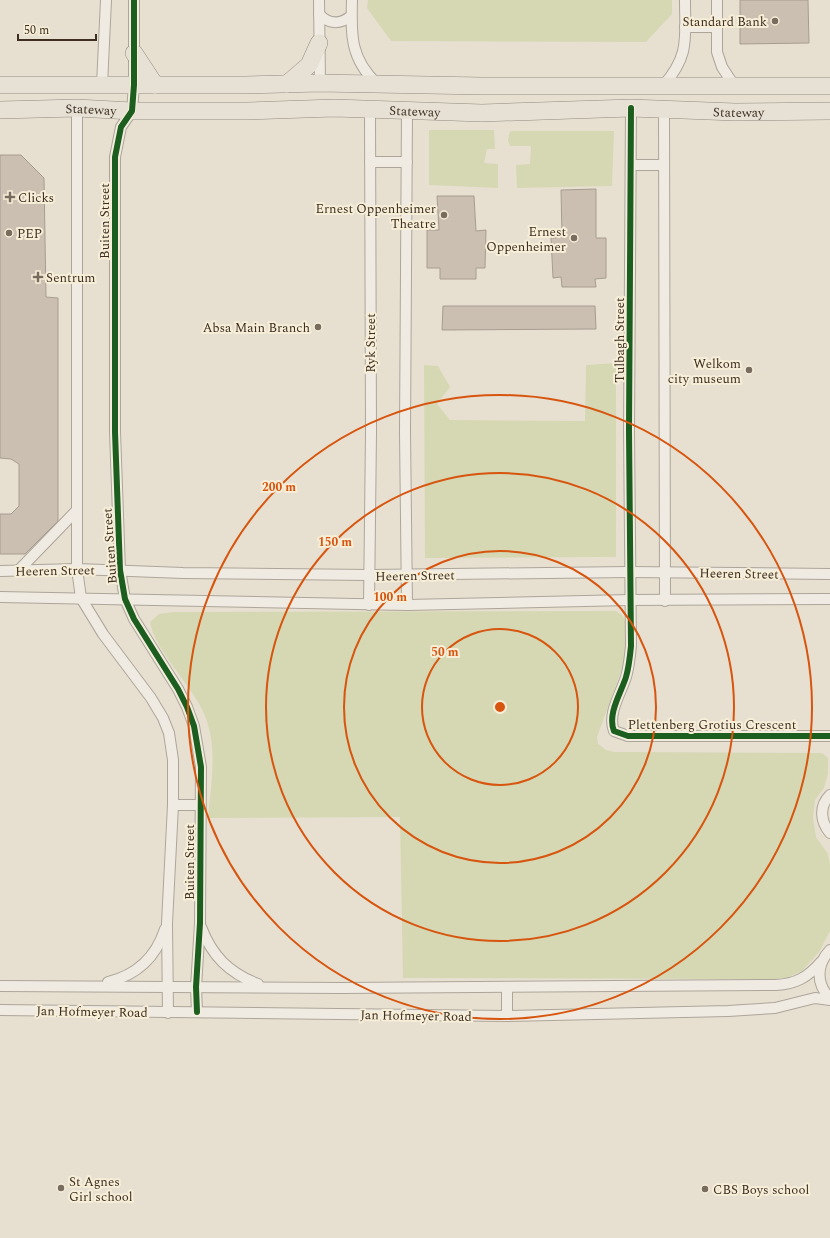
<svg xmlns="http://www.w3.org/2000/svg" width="830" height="1238" viewBox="0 0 830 1238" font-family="Spectral,serif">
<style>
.green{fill:#d6d7b3}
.building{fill:#cbbfb2;stroke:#a89c90}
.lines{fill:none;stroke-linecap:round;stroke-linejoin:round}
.street-casing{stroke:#ada599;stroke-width:12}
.primary-casing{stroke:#928b80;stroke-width:18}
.street{stroke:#efebe3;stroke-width:10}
.primary{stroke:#e6e1d4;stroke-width:17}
.cycleway-casing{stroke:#f7eed8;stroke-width:8}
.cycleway{stroke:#1b5e20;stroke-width:6}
.ring{fill:none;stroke:#d7550e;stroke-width:2}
.poi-dot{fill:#786c5e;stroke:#f7eed8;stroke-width:1.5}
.labels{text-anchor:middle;stroke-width:4;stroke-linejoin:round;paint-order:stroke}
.poi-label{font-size:13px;fill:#3d2e20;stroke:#f7eed8;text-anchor:end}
.street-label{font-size:13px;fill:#3d2e20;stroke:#f7eed8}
.centre{fill:#d7550e;stroke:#f7eed8;stroke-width:2}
.ring-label{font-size:12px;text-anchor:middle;font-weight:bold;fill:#d7550e;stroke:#f7eed8;stroke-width:4;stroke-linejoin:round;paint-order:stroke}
</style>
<rect width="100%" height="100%" fill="#e7e0d1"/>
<!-- green -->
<g class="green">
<path d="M368,0H672V14L646,42L391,41L367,8Z"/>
<path d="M429,130H494L495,149H487L484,163L498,164V188L429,185Z"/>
<path d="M510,131H614L612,186L517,188L516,165L530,164L531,146H510L508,140Z"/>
<path d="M616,363V557L425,558L424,365L438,366L450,387L437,404L450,420L585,421L586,365Z"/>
<path d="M616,611L623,616L627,625L625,660L597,737L598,744L606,750L615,752L822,753L828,758V773L824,788L815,800L813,818L816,837L828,854L830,865V931L819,952L802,971L786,978L774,979L403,978L400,817L208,818C211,784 218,748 205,716C194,687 154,650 150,622L159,614L174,612Z"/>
</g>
<!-- building -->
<g class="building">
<path d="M740,0H808L809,43L740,44Z"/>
<path d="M0,155H21L44,178L46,297L58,298V521L25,554H0V514H11L19,506V464L11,459L0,458Z"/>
<path d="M596,189V238H606V278L595,279L596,287H562L561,277L553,278L551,238L562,237L561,190Z"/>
<path d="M437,196H474L476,231L486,230L485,268H476V279H440V268H427V230H439Z"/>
<path d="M443,306H595L596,329L442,330Z"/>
</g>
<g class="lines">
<defs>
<g id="street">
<path d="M134,0V85L132,111L121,127L115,157V432L120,570L125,599L134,619L178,689L187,707L194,726L201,767L200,923L196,987L197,1012"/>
<path d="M319,0L320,83"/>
<path d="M352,0C351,35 350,58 377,84"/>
<path d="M717,0V52L722,67L735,87"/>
<path d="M319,14C328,24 340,25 351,16"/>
<path d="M685,27H717"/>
<path d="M102,85L106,0"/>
<path d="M663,86C690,55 685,39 685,0"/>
<path d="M77,108V569L81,598L103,634L151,698L163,718L169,733L173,760V805L167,923L168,1013"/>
<path d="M631,108L629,430L631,646C630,656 629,667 626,677C621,693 607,714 614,731L628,736H830"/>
<path d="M664,108L665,601"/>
<path d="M370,162H407"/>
<path d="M631,165H664"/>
<path d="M0,571L77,569L183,573L369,575L629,572L830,574"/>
<path d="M18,571L77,510"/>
<path d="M0,597L407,605L629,600L830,599"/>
<path d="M369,605L371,432L370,110"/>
<path d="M407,605L405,432L407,110"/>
<path d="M830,795C819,806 820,821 830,833"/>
<path d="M173,805H200"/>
<path d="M201,927C212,956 229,973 258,984"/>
<path d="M830,950C816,965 816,984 830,998"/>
<path d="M108,982C137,975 156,957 165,929"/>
<path d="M0,986L340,988L776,985C796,984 808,977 821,962"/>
<path d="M0,1010L507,1016L728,1011L775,1008L815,998L830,1000"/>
<path d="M507,1016V988"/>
</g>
<g id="primary">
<path d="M134,53L155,85"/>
<path d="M287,84L309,65L319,43"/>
<path d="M0,85H245L320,83L482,86H830"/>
<path id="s1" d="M0,110L77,108L132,111H246L334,108L482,113L631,108L735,112L830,111"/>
</g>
</defs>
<!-- street casing -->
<use href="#street" class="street-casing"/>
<!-- primary casing -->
<use href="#primary" class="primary-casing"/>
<!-- street -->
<use href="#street" class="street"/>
<!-- primary -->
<use href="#primary" class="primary"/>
<defs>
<g id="cycleway">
<path d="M134,0V85L132,111L121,127L115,157V432L120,570L125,599L134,619L178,689L187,707L194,726L201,767L200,923L196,987L197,1012"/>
<path d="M631,108L629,430L631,646C630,656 629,667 626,677C621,693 607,714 614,731L628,736H830"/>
</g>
</defs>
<!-- cycleway casing -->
<use href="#cycleway" class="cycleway-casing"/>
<!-- cycleway -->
<use href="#cycleway" class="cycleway"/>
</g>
<!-- distance rings -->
<g class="ring">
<circle cx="500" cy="707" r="78"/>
<circle cx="500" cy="707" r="156"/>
<circle cx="500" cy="707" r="234"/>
<circle cx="500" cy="707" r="312"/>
</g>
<!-- markers -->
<g class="poi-dot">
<circle cx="775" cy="21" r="4"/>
<path d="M8 191h4v4h4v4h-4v4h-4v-4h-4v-4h4z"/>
<circle cx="444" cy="215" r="4"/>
<circle cx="9" cy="233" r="4"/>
<circle cx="574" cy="238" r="4"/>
<path d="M36 271h4v4h4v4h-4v4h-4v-4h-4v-4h4z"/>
<circle cx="318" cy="327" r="4"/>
<circle cx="749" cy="370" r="4"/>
<circle cx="61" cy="1188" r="4"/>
<circle cx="705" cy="1189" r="4"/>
</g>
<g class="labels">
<!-- poi labels -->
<g class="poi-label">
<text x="767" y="26">Standard Bank</text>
<text x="18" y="202" text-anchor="start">Clicks</text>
<text x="436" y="213">Ernest Oppenheimer<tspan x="436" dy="15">Theatre</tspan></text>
<text x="566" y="236">Ernest<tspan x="566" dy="15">Oppenheimer</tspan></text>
<text x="17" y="238" text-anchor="start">PEP</text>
<text x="46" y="282" text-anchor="start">Sentrum</text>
<text x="310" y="332">Absa Main Branch</text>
<text x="741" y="368">Welkom<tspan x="741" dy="15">city museum</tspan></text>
<text x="69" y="1186" text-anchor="start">St Agnes<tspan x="69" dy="15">Girl school</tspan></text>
<text x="713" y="1194" text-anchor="start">CBS Boys school</text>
</g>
<!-- street labels -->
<g class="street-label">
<text dy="5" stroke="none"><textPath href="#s1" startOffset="91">Stateway</textPath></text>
<text dy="5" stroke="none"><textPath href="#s1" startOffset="415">Stateway</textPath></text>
<text dy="5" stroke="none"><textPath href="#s1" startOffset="739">Stateway</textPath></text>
<text transform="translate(104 221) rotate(-90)" y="5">Buiten Street</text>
<text transform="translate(619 340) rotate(-90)" y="5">Tulbagh Street</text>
<text transform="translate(370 343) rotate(-90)" y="5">Ryk Street</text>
<text transform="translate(109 546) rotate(-94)" y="5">Buiten Street</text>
<text transform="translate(55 570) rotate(-1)" y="5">Heeren Street</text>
<text transform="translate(739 573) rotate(1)" y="5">Heeren Street</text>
<text transform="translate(415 575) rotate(-1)" y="5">Heeren Street</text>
<text x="712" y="729">Plettenberg Grotius Crescent</text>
<text transform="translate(189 862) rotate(-90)" y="5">Buiten Street</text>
<text transform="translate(92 1011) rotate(1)" y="5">Jan Hofmeyer Road</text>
<text transform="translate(416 1015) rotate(1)" y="5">Jan Hofmeyer Road</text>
</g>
</g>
<circle cx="500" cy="707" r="6" class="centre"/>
<g class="ring-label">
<text x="279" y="491">200 m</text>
<text x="335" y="546">150 m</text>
<text x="390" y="601">100 m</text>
<text x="445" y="656">50 m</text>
</g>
<!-- scale -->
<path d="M18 34v6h78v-6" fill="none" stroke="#3d2e20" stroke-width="2"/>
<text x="24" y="34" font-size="12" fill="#3d2e20" stroke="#f7eed8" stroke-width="3" paint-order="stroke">50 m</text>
</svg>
